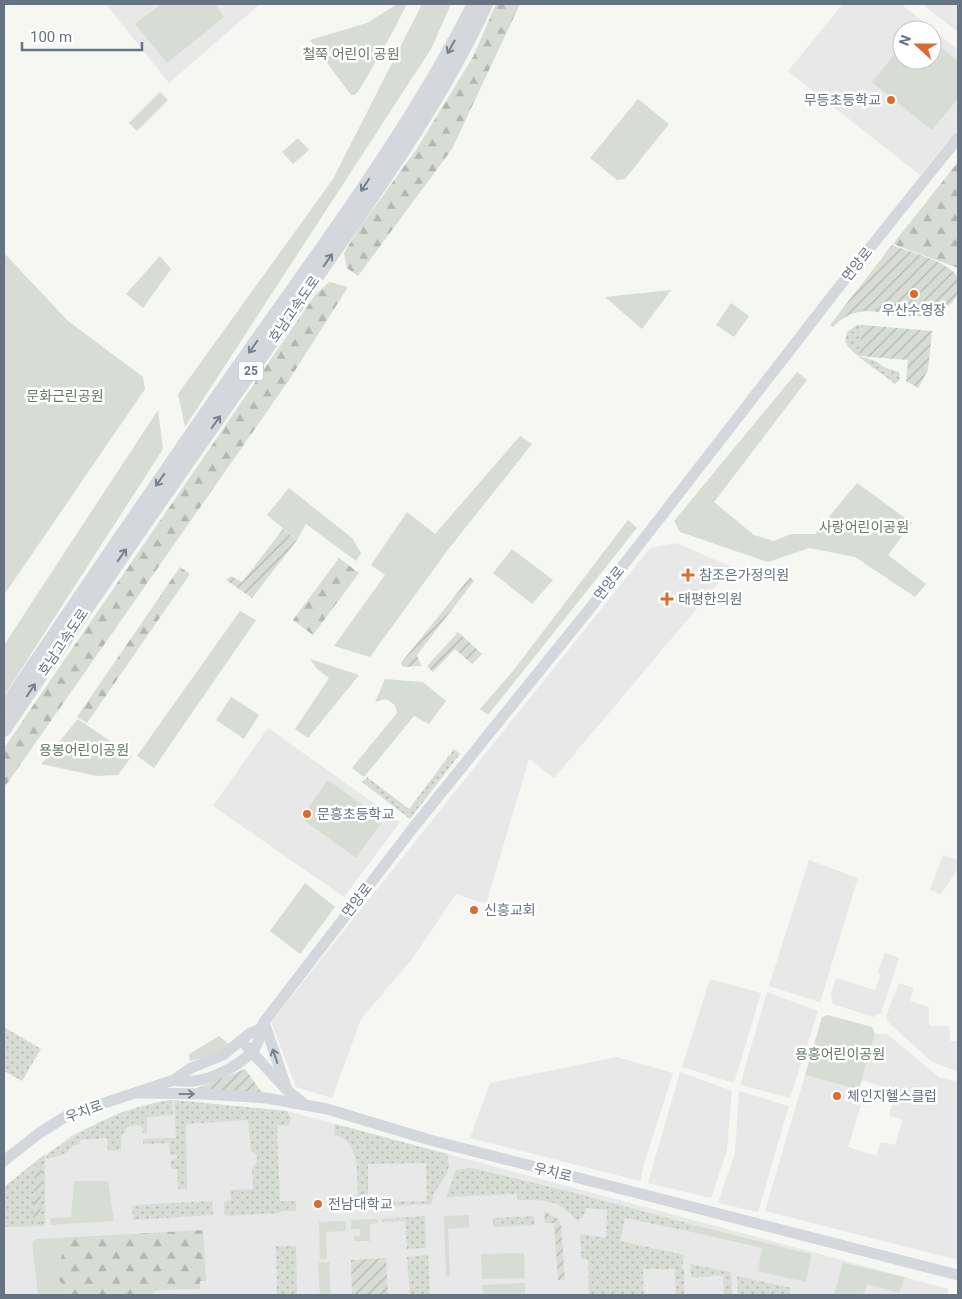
<svg xmlns="http://www.w3.org/2000/svg" width="962" height="1299" viewBox="0 0 962 1299" font-family="Roboto,'Noto Sans KR',sans-serif">
<style>
.built{fill:#e7e8e7;fill-rule:evenodd}
.grass{fill:url(#grass-dots);fill-rule:evenodd}
.forest{fill:url(#forest-firs)}
.park{fill:#d7ddd4}
.garden{fill:url(#garden-furrows)}
.lines{fill:none;stroke-linecap:round;stroke-linejoin:round}
.secondary{stroke:#d4d8dc;stroke-width:11}
.motorway{stroke:#d4d8dc;stroke-width:14}
.oneway{stroke:#768290}
.poi-dot{fill:#dd6b2d;stroke:#fff;stroke-width:2}
.labels{text-anchor:middle;stroke-width:5;stroke-linejoin:round;paint-order:stroke}
.shield{fill:#fff;stroke:#949da8;stroke-width:1}
.shield-label{font-size:12px;font-weight:bold;fill:#667383}
.park-label{font-size:14px;fill:#677b65;stroke:#fff}
.poi-label{font-size:14px;fill:#667383;stroke:#fff;text-anchor:start}
.street-label{font-size:14px;fill:#667383;stroke:#fff}
</style>
<defs>
<pattern id="grass-dots" width="8" height="8" patternUnits="userSpaceOnUse" patternTransform="scale(1.25)"><rect width="8" height="8" fill="#d7ddd4"/><path d="M2 2h.1M6 6h.1" fill="none" stroke="#b2b8b1" stroke-width="1.8" stroke-linecap="round"/></pattern>
<pattern id="forest-firs" width="22" height="20" patternUnits="userSpaceOnUse" patternTransform="scale(1.25)"><rect width="22" height="20" fill="#d7ddd4"/><path d="M5 1l3.5 6h-7zM16 11l3.5 6h-7z" fill="#b2b8b1"/></pattern>
<pattern id="garden-furrows" width="10" height="10" patternUnits="userSpaceOnUse" patternTransform="scale(1.25)"><rect width="10" height="10" fill="#d7ddd4"/><path d="M-1 1l2-2M0 10L10 0M9 11l2-2" fill="none" stroke="#b2b8b1"/></pattern>
</defs>
<rect width="100%" height="100%" fill="#f6f6f3"/>
<!-- built -->
<g class="built">
<path d="M106,4H258L259,5L169,83Z"/>
<path d="M843,4H901L958,50V129L920,175L788,71ZM902,30H932V60H902Z"/>
<path d="M922,4H958V32Z"/>
<path d="M676,543L732,567L554,778L529,759L486,904L456,894L412,959L361,1019L332,1098L296,1087L271,1022L650,548Z"/>
<path d="M268,728L400,822L344,897L213,806Z"/>
<path d="M943,855L958,860V868L941,894L930,890Z"/>
<path d="M809,860L858,878L820,1002L769,986Z"/>
<path d="M885,953L899,958L881,1013L873,1017L833,1004L831,994L836,978L875,990L881,975L877,973Z"/>
<path d="M710,979L761,993L734,1083L682,1067Z"/>
<path d="M899,983L914,988L910,1001L929,1007V1026H949L950,1041H958V1072L931,1061L888,1022L886,1016Z"/>
<path d="M767,992L818,1011L790,1098L740,1085Z"/>
<path d="M875,1034H887L939,1077L958,1082V1260L765,1211L805,1075L865,1092L848,1147L876,1156L881,1142L895,1145L903,1120L889,1115L896,1091L862,1080Z"/>
<path d="M617,1057L673,1073L644,1164L640,1181L470,1138L490,1083Z"/>
<path d="M680,1072L732,1091L727,1150L711,1198L648,1183Z"/>
<path d="M739,1091L789,1106L758,1212L718,1203L735,1153Z"/>
<path d="M171,1100L287,1111L857,1264L948,1289V1295H4V1188L72,1135L121,1112Z"/>
</g>
<!-- grass -->
<g class="grass">
<path d="M857,325H862L859,356L875,361L886,368L899,372L900,379L895,384C886,376 850,353 846,343C845,340 846,336 847,332Z"/>
<path d="M454,749L460,754L410,819L362,782L367,777L409,809Z"/>
<path d="M4,1027L41,1049L22,1081L4,1071Z"/>
<path d="M172,1100L173,1115L147,1117V1133H143L142,1127L139,1125L127,1127L121,1137V1150L108,1151L107,1138L81,1140L78,1145H73C66,1156 59,1157 46,1158V1155C84,1128 125,1106 172,1100Z"/>
<path d="M174,1100L287,1111L291,1119L289,1126L277,1125L280,1201H296V1211H281L279,1213L230,1216L224,1215V1201L231,1200L230,1190L253,1189L252,1168C258,1162 260,1155 251,1151L248,1120L186,1124L187,1189L178,1190L177,1169H171V1159H177V1155H170L169,1143L143,1144V1139L176,1138Z"/>
<path d="M335,1124L447,1154L449,1166L446,1175L434,1193L431,1204L333,1209L332,1205L350,1204V1195H358C357,1174 360,1139 334,1135ZM426,1163L427,1201L368,1202V1164Z"/>
<path d="M45,1154V1222L43,1226L4,1227V1187Z"/>
<path d="M471,1168L563,1190L694,1225L692,1232L625,1218L620,1241L684,1255L682,1268L684,1270V1295H676L675,1269H643L644,1295H589L588,1260L581,1258L580,1234L606,1238L607,1210L586,1208L585,1214L578,1222C559,1199 545,1200 518,1200L517,1194L446,1197L456,1170Z"/>
<path d="M211,1201L212,1202L213,1215L133,1220L132,1206L135,1205Z"/>
<path d="M425,1216L426,1248L407,1249L405,1221L382,1222V1219Z"/>
<path d="M534,1216L535,1225L493,1227V1218Z"/>
<path d="M276,1246H296L297,1295H277Z"/>
<path d="M428,1255L430,1295H410L407,1257Z"/>
<path d="M690,1264L731,1272L732,1295H724L723,1275L691,1278Z"/>
<path d="M737,1276L791,1288L790,1295H738Z"/>
</g>
<!-- forest -->
<g class="forest">
<path d="M496,4H520L452,149L358,276L347,268L344,253L360,227L416,150L473,57Z"/>
<path d="M958,162V268L893,244Z"/>
<path d="M329,282L348,287L289,380L4,788V748L315,295Z"/>
<path d="M339,558L359,573L313,635L293,620Z"/>
<path d="M180,567L190,574L87,723L77,717Z"/>
<path d="M203,1230L206,1281H200V1289L157,1290L151,1295H70C56,1276 53,1277 63,1253L58,1248L59,1238Z"/>
</g>
<!-- park -->
<g class="park">
<path d="M161,4H215L224,17L167,63L135,24Z"/>
<path d="M397,4H407L391,35L358,92L354,95H351L310,40L367,23Z"/>
<path d="M422,4H451L431,49L185,427L178,394L333,179Z"/>
<path d="M932,40L958,61V98L932,130L872,82L902,45V60H932Z"/>
<path d="M160,92L168,100L137,131L129,123Z"/>
<path d="M638,99L669,124L625,179L617,180L590,158Z"/>
<path d="M298,138L309,150L293,164L282,152Z"/>
<path d="M4,253L68,321L143,377L145,389L4,595Z"/>
<path d="M160,256L171,269L143,308L126,294Z"/>
<path d="M671,290L642,329L605,297Z"/>
<path d="M731,303L749,316L734,337L716,325Z"/>
<path d="M797,372L807,380L714,502L754,535L774,541L791,534H815L857,483L912,523L888,555L926,584L915,597L855,557L809,548L768,562L680,532L674,521Z"/>
<path d="M158,410L163,449L4,696V645Z"/>
<path d="M520,436L532,444L450,547L370,657L334,646L385,575L371,565L407,512L435,534Z"/>
<path d="M289,488L352,538L361,553L356,561L306,524L297,540L267,515Z"/>
<path d="M628,520L637,528L488,715L480,709L513,671Z"/>
<path d="M512,549L553,580L532,604L493,573Z"/>
<path d="M240,611L256,620L154,768L137,756Z"/>
<path d="M310,659L359,675L308,738L295,729L329,678L317,669Z"/>
<path d="M385,679L423,682L446,701L429,724L414,716L364,777L352,768L397,713L395,705L386,699L375,702Z"/>
<path d="M231,697L259,715L244,739L216,720Z"/>
<path d="M78,719L132,756L118,775L97,776L41,764Z"/>
<path d="M328,780L383,820L356,858L301,818Z"/>
<path d="M305,883L335,907L300,954L270,931Z"/>
<path d="M828,1015L872,1027L875,1034L859,1090L805,1075L822,1017Z"/>
<path d="M219,1036L231,1046L221,1053L190,1061L189,1054Z"/>
<path d="M74,1181H108L114,1221L51,1225L50,1218L71,1217Z"/>
<path d="M469,1215V1227L448,1229L450,1276L446,1277L444,1216Z"/>
<path d="M378,1219V1223L370,1224V1241H354V1236H360V1229H351V1220Z"/>
<path d="M346,1221V1231L326,1232L327,1259H320L319,1222Z"/>
<path d="M694,1225L810,1254L811,1257L806,1282L758,1271L762,1248L692,1232Z"/>
<path d="M59,1238L58,1248L63,1253C53,1276 56,1276 70,1295H38L32,1243L36,1239Z"/>
<path d="M524,1253L525,1278L482,1279L481,1254Z"/>
<path d="M329,1262L331,1295H320L318,1263Z"/>
<path d="M843,1263L905,1277L899,1293L867,1284L863,1295H834Z"/>
<path d="M525,1283V1295H483L482,1285Z"/>
</g>
<!-- garden -->
<g class="garden">
<path d="M892,245C907,251 954,263 958,279C959,282 958,284 958,287C958,295 955,301 948,306C932,317 912,318 893,315C882,313 871,309 859,312C848,314 841,319 833,327L830,325Z"/>
<path d="M862,325L932,331L928,370L918,388L906,381L908,360L859,356Z"/>
<path d="M283,529L297,540L252,598L226,580L231,576L242,582Z"/>
<path d="M470,577L474,581L417,655L421,666L403,667L401,663Z"/>
<path d="M458,632L482,654L472,664L455,649L433,672L427,666Z"/>
<path d="M245,1069L266,1098L178,1096Z"/>
<path d="M35,1164H42L40,1224H33Z"/>
<path d="M544,1211L558,1219L561,1225L565,1280H558L554,1223H545Z"/>
<path d="M386,1258L388,1295H352L351,1260Z"/>
</g>
<g class="lines">
<!-- secondary -->
<g class="secondary">
<path d="M264,1022L286,1087"/>
<path d="M247,1047L287,1090L303,1103"/>
<path d="M174,1080C181,1081 188,1082 194,1081C214,1079 248,1062 257,1044C261,1037 260,1029 264,1022L413,828L587,612L849,274L958,138"/>
<path d="M138,1093L205,1094L266,1098L327,1109L430,1140L958,1275"/>
<path d="M4,1161L38,1134L68,1115L174,1080L191,1068L223,1055L249,1034L260,1029"/>
</g>
<!-- motorway -->
<g class="motorway">
<path d="M4,709C87,586 171,462 257,340C334,231 414,123 474,4"/>
<path d="M4,730C99,588 198,448 295,308C363,209 436,113 486,4"/>
</g>
</g>
<!-- one-way arrows -->
<defs><path id="oneway-shaft" d="M-6 0H5M1.5-3L5.5 0L1.5 3" fill="none" stroke-width="1.6" stroke-linecap="round" stroke-linejoin="round" transform="scale(1.25)"/></defs>
<g class="oneway">
<use href="#oneway-shaft" transform="translate(451 47) rotate(119)"/>
<use href="#oneway-shaft" transform="translate(365 185) rotate(124)"/>
<use href="#oneway-shaft" transform="translate(328 260) rotate(-55)"/>
<use href="#oneway-shaft" transform="translate(253 347) rotate(125)"/>
<use href="#oneway-shaft" transform="translate(216 422) rotate(-55)"/>
<use href="#oneway-shaft" transform="translate(160 480) rotate(125)"/>
<use href="#oneway-shaft" transform="translate(122 555) rotate(-55)"/>
<use href="#oneway-shaft" transform="translate(31 690) rotate(-56)"/>
<use href="#oneway-shaft" transform="translate(275 1056) rotate(-109)"/>
<use href="#oneway-shaft" transform="translate(187 1094)"/>
</g>
<!-- markers -->
<g class="poi-dot">
<circle cx="891" cy="100" r="5"/>
<circle cx="914" cy="294" r="5"/>
<path d="M685.5 567.5h5v5h5v5h-5v5h-5v-5h-5v-5h5z"/>
<path d="M664.5 591.5h5v5h5v5h-5v5h-5v-5h-5v-5h5z"/>
<circle cx="307" cy="814" r="5"/>
<circle cx="474" cy="910" r="5"/>
<circle cx="837" cy="1096" r="5"/>
<circle cx="318" cy="1204" r="5"/>
</g>
<g class="labels">
<!-- shield labels -->
<rect class="shield" x="238.5" y="361.5" width="25" height="19" rx="4"/>
<g class="shield-label">
<text x="251" y="375">25</text>
</g>
<!-- park labels -->
<g class="park-label">
<text x="351" y="59">철쭉 어린이 공원</text>
<text x="65" y="401">문화근린공원</text>
<text x="864" y="532">사랑어린이공원</text>
<text x="84" y="755">용봉어린이공원</text>
<text x="840" y="1059">용흥어린이공원</text>
</g>
<!-- poi labels -->
<g class="poi-label">
<text x="881" y="105" text-anchor="end">무등초등학교</text>
<text x="914" y="315" text-anchor="middle">우산수영장</text>
<text x="699" y="580">참조은가정의원</text>
<text x="678" y="604">태평한의원</text>
<text x="317" y="819">문흥초등학교</text>
<text x="484" y="915">신흥교회</text>
<text x="847" y="1101">체인지헬스클럽</text>
<text x="328" y="1209">전남대학교</text>
</g>
<!-- street labels -->
<g class="street-label">
<text transform="translate(857 264) rotate(-51)" y="5">면앙로</text>
<text transform="translate(294 309) rotate(-55)" y="5">호남고속도로</text>
<text transform="translate(609 583) rotate(-52)" y="5">면앙로</text>
<text transform="translate(63 642) rotate(-56)" y="5">호남고속도로</text>
<text transform="translate(357 900) rotate(-52)" y="5">면앙로</text>
<text transform="translate(84 1111) rotate(-20)" y="5">우치로</text>
<text transform="translate(553 1172) rotate(14)" y="5">우치로</text>
</g>
</g>
<!-- border -->
<rect width="962" height="1299" fill="none" stroke="#667383" stroke-width="10"/>
<!-- north arrow -->
<g transform="translate(917 45) rotate(291)"><circle r="24" fill="#ffffff" stroke="#c2c7cd"/>
<path d="M0-4L9 19L0 12L-9 19Z" fill="#dd6b2d"/>
<text y="-8" font-size="14" font-weight="bold" text-anchor="middle" fill="#667383">N</text>
</g>
<!-- scale -->
<path d="M22 42v8h120v-8" fill="none" stroke="#667383" stroke-width="2.5"/>
<text x="30" y="42" font-size="15" fill="#667383" stroke="#ffffff" stroke-width="4" paint-order="stroke">100 m</text>
</svg>
